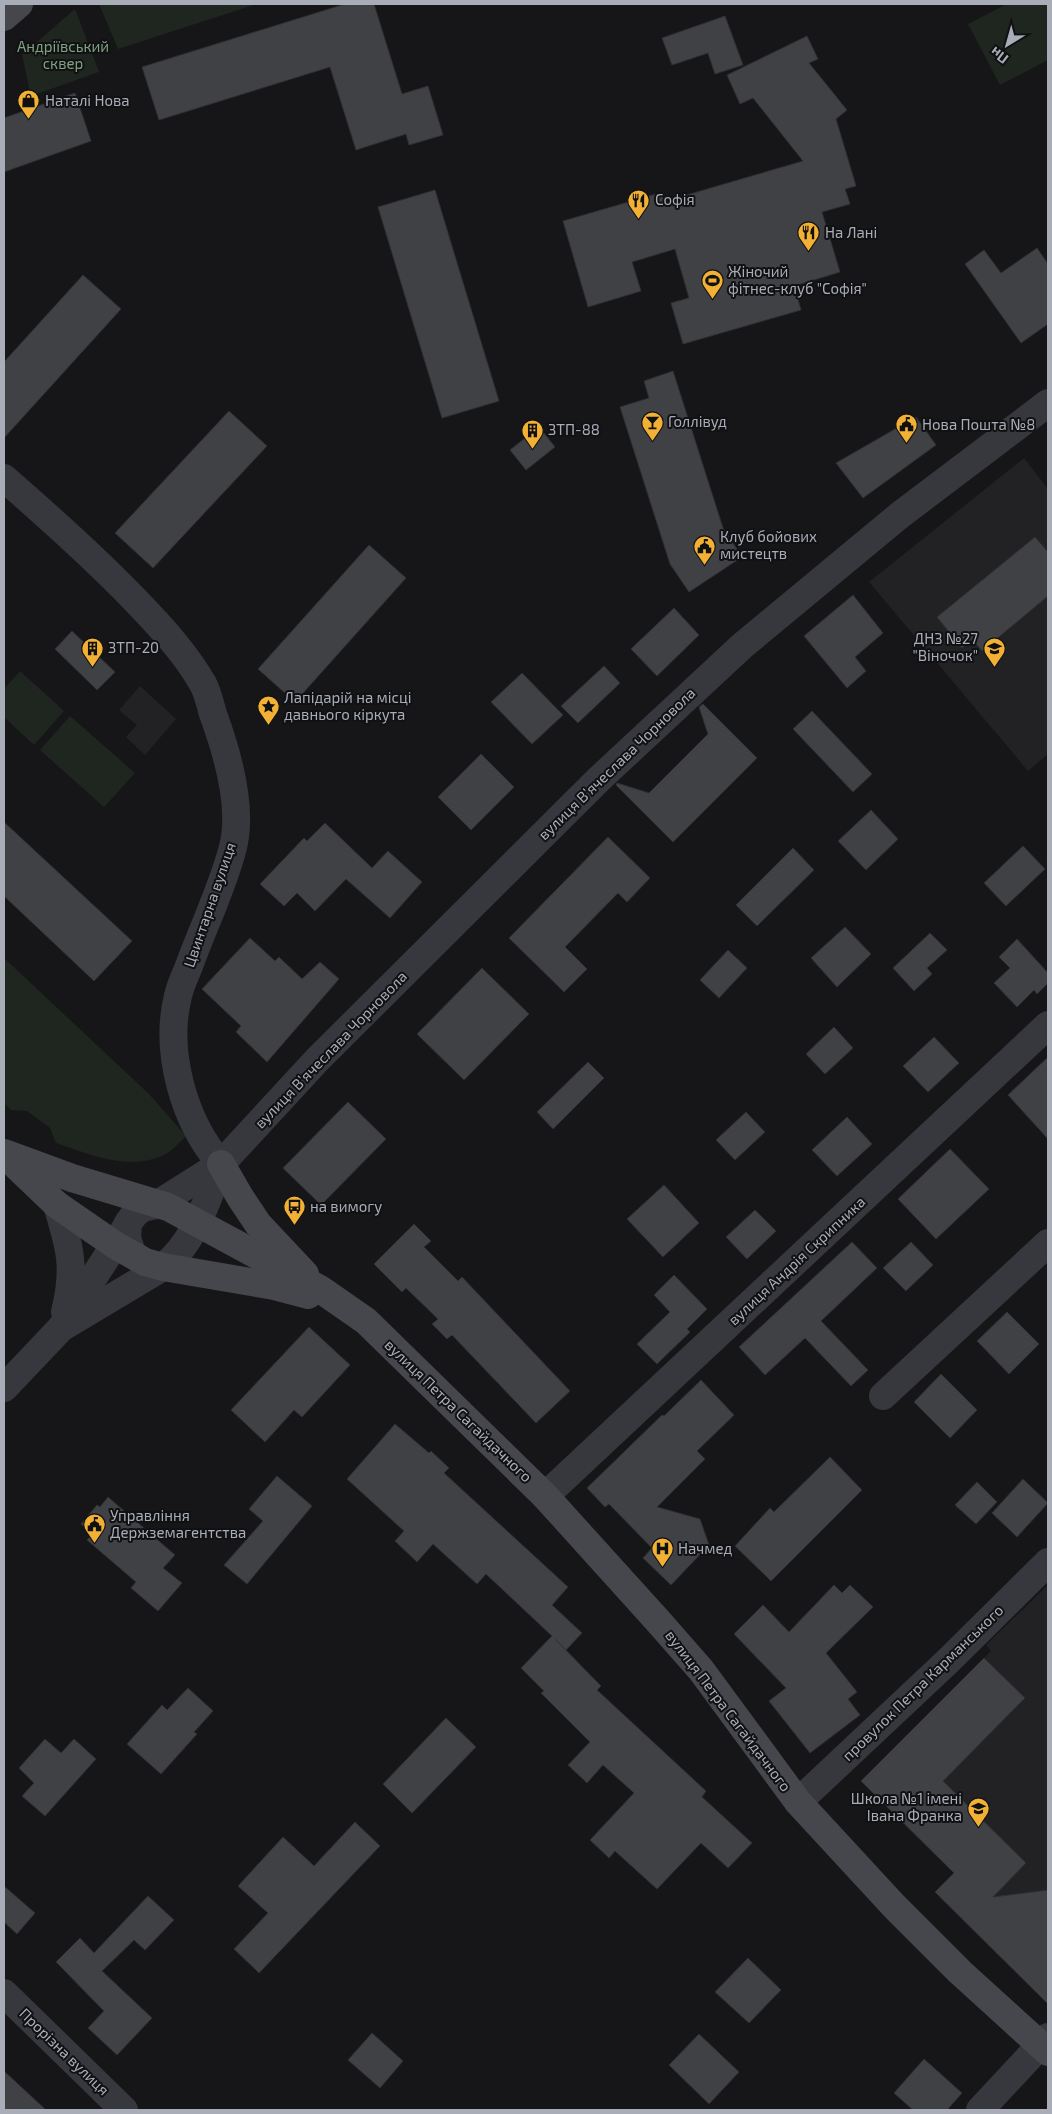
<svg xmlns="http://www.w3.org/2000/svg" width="1052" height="2114" viewBox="0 0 1052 2114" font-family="'Exo 2',sans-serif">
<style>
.built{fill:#222225}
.green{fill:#1e261f}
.building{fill:#404145;stroke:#303034}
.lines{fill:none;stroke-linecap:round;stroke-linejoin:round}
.minor{stroke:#37383d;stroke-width:28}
.tertiary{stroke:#37383d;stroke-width:28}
.secondary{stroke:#45474d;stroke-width:28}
.labels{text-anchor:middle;stroke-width:4;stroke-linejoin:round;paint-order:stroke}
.park-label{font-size:15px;fill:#7fa381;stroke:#111113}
.poi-label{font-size:15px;fill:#a8adb8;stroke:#111113;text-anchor:start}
.street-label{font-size:15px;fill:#a8adb8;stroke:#111113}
</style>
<rect width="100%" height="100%" fill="#161618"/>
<!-- built -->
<g class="built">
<path d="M1024,458L1048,489V754L1028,771L869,582Z"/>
<path d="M140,686L176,719L145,755L126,737L137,725L119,710Z"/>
<path d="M1048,1585V1996L1040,1995L954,1873L861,1781L991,1651L986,1645Z"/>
</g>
<!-- green -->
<g class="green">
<path d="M99,4H257L118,49Z"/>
<path d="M1007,4H1048V60L1000,85L968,24Z"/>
<path d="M75,9L99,72L31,96L22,55Z"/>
<path d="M20,671L64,711L34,745L4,717V689Z"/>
<path d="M70,716L135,773L104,807L40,750Z"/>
<path d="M4,958L149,1094L186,1136C179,1143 171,1152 162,1156C127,1171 89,1154 56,1143L50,1128L27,1111L11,1110L4,1103Z"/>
</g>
<!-- building -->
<g class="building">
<path d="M345,4H374L402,94L428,86L443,135L409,145L406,134L356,150L330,67L159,120L142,67Z"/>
<path d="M725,16L743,65L715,74L708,53L672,65L662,38Z"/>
<path d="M807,36L818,59L809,63L847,110L836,119L856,186L845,189L850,204L822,212L840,272L794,286L801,310L683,344L671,303L689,298L675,249L632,262L641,291L588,307L563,221L663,192L666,201L803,161L753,98L740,104L727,75Z"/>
<path d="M75,93L91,141L4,172V118Z"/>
<path d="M435,190L499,401L442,418L378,207Z"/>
<path d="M1037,248L1048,264V324L1021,343L965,264L984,250L1001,273Z"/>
<path d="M83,275L121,309L4,438V362Z"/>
<path d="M673,371L723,528L742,557L689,592L670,564L620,407L649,398L644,381Z"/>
<path d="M229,411L267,446L153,568L115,533Z"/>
<path d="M916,417L936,445L863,498L836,463Z"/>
<path d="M539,427L555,447L526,470L510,450Z"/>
<path d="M1035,537L1048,552V596L982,651L972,639L962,648L937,617Z"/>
<path d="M369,545L406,578L295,702L258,669Z"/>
<path d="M853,595L883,633L855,657L866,671L847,688L804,636Z"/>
<path d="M674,608L699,635L657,676L631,649Z"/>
<path d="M72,631L115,672L97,690L55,649Z"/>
<path d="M604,666L620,683L578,723L561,706Z"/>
<path d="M522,673L563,715L532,744L491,702Z"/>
<path d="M703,704L757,758L673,842L616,785L617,783L649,793L708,734L699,707Z"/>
<path d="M812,711L872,774L853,792L793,729Z"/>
<path d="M481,754L514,787L471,830L438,797Z"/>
<path d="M871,810L898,839L866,870L838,841Z"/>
<path d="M4,822L132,941L94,981L4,896Z"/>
<path d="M325,823L372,868L388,851L422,882L390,918L346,879L315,911L297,893L284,906L260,884L304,838L307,841Z"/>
<path d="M608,837L650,878L627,902L618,893L565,947L587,969L564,992L509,938Z"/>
<path d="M1023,846L1045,869L1006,906L984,883Z"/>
<path d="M793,848L814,870L757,926L736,905Z"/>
<path d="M845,927L871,954L837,987L811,958Z"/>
<path d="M930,933L947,950L927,968L932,974L914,991L893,968Z"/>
<path d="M250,938L275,961L279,957L302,979L320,962L339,979L267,1062L236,1032L241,1026L202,989Z"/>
<path d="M1017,939L1048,973V983L1037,994L1034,990L1017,1007L994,983L1010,968L999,957Z"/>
<path d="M728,950L747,968L719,998L700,980Z"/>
<path d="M482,968L529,1014L464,1080L417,1034Z"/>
<path d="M834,1027L853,1048L825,1074L806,1054Z"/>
<path d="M934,1037L959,1063L928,1092L903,1066Z"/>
<path d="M1048,1057V1139L1008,1095Z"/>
<path d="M588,1062L604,1078L553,1129L537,1112Z"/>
<path d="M348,1102L386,1139L321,1205L283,1168Z"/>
<path d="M746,1112L765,1132L735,1160L716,1140Z"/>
<path d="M847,1117L872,1144L837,1176L812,1150Z"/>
<path d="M950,1149L989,1189L936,1239L898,1199Z"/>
<path d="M664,1185L699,1223L663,1257L627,1219Z"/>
<path d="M755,1210L776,1231L747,1259L726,1237Z"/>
<path d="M414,1224L431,1241L424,1247L458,1281L462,1277L570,1391L536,1423L452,1335L447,1339L432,1324L438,1319L406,1288L402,1292L374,1264Z"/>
<path d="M852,1242L877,1268L821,1321L868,1370L851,1386L805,1338L765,1375L739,1347Z"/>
<path d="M911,1242L933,1265L906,1291L883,1268Z"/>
<path d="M674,1275L707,1309L687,1329L690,1332L657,1364L637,1344L670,1312L654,1295Z"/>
<path d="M1007,1312L1039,1344L1009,1374L977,1341Z"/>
<path d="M309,1327L350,1365L302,1417L294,1410L265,1442L231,1410Z"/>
<path d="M941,1374L977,1410L950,1438L914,1402Z"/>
<path d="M701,1380L734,1415L697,1451L705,1459L657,1507L700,1519L709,1545L671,1585L643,1558L652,1548L609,1504L605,1507L587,1488L662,1415L664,1416Z"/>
<path d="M395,1424L429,1453L431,1451L449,1468L444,1473L568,1587L552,1605L582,1633L566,1650L555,1639L601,1686L597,1690L706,1791L702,1797L752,1843L728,1868L701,1843L657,1889L615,1851L609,1858L590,1840L634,1793L603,1765L587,1783L568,1765L590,1742L541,1693L544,1691L521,1668L552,1636L486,1574L477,1584L433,1544L417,1562L395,1541L404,1531L347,1479Z"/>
<path d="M830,1457L862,1490L771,1581L735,1546L770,1508L774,1512Z"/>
<path d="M277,1476L312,1506L247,1584L224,1565L263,1521L249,1509Z"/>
<path d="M1023,1479L1048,1503L1017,1537L992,1513Z"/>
<path d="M977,1482L997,1502L976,1524L955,1505Z"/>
<path d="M108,1497L175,1555L163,1568L182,1583L158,1611L131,1588L136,1582L87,1540L93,1534L81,1524L97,1505L100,1507Z"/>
<path d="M834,1585L842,1593L850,1585L873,1607L826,1653L857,1692L848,1699L860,1715L810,1753L769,1701L786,1688L734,1634L763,1605L789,1632Z"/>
<path d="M984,1658L1025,1698L943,1781L1026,1863L993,1897L1048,1890V2004L935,1892L954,1873L861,1781Z"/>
<path d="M188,1688L213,1711L194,1732L197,1734L161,1774L127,1744L162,1705L167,1710Z"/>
<path d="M446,1718L476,1747L412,1813L383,1784Z"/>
<path d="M45,1739L61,1753L74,1739L96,1759L45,1816L22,1796L34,1783L19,1768Z"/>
<path d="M355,1822L380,1846L259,1973L234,1949L268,1913L238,1886L283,1837L314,1866Z"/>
<path d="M4,1886L35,1913L17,1934L4,1922Z"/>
<path d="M148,1896L174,1920L145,1950L134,1940L102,1971L152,2018L117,2055L88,2028L104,2011L56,1962L80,1938L94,1953Z"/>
<path d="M748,1958L781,1990L749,2023L715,1992Z"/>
<path d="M372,2033L403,2061L380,2088L348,2060Z"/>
<path d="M699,2034L739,2072L709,2104L669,2065Z"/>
<path d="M924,2059L962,2093L947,2110H913L894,2093Z"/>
<path d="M4,2071L46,2110H4Z"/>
</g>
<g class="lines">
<!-- minor -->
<g class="minor">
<path d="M4,478C50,518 96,559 138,603C162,628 186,654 203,684C208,693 210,704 213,714C227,752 243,807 233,847C223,887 203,927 189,966C185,976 180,986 178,996C164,1052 184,1122 221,1164"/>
<path d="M883,1396L1048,1243"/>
<path d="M545,1496L1048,1025"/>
<path d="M798,1802L948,1661L1048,1562"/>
<path d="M4,1993L124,2110"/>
<path d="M980,2110L1048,2037"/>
</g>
<!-- tertiary -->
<g class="tertiary">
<path d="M57,1205C70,1247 76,1268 65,1312"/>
<path d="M138,1258L132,1253L127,1238L128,1223L134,1215L142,1208L156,1205L221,1164L317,1060L598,780L742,646L900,515L1048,403"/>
<path d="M61,1328L163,1267C195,1242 207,1200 221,1164"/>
<path d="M4,1388L61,1328L128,1224"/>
</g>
<!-- secondary -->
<g class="secondary">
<path d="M4,17L19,4"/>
<path d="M4,1153L72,1178L168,1207L320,1289L366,1321L545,1496L658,1621L701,1670L798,1802L894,1906L960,1972L1048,2052"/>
<path d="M10,1160L57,1205L115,1245L145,1262L163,1267L274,1286L308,1295"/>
<path d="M221,1164L240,1197L258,1224L305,1274"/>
</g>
</g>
<!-- icons -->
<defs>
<symbol id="shop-pin" viewBox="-11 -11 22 30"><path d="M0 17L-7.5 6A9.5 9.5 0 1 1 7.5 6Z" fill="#f2b134" stroke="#111113"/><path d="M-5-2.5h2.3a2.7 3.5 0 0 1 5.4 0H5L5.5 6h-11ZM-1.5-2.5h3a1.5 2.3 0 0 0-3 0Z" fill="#111"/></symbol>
<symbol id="restaurant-pin" viewBox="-11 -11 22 30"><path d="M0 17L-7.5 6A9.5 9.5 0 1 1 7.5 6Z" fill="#f2b134" stroke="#111113"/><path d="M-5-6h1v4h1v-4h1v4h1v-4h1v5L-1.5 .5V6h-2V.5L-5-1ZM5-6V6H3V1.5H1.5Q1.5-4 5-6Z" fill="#111"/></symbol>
<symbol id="stadium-pin" viewBox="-11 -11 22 30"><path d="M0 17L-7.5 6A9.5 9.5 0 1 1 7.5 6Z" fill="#f2b134" stroke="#111113"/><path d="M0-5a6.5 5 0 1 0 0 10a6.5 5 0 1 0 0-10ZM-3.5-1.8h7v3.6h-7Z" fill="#111"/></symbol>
<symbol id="bar-pin" viewBox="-11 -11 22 30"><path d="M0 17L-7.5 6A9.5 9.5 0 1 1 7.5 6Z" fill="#f2b134" stroke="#111113"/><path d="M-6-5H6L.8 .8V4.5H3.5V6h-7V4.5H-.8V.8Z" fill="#111"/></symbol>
<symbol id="civic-pin" viewBox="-11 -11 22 30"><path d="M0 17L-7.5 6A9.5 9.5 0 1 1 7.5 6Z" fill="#f2b134" stroke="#111113"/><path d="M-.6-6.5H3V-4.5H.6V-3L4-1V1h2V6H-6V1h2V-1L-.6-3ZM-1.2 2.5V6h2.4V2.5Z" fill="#111"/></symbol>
<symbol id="building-pin" viewBox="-11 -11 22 30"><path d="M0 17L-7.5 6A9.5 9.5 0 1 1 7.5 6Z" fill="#f2b134" stroke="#111113"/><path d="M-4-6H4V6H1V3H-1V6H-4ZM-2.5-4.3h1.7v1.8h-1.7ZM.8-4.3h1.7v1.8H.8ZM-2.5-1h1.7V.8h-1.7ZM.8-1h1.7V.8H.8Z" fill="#111"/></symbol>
<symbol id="school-pin" viewBox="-11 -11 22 30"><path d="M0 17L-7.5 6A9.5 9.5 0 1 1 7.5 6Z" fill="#f2b134" stroke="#111113"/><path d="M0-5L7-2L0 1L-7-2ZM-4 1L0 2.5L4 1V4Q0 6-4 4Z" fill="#111"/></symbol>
<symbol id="sight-pin" viewBox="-11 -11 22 30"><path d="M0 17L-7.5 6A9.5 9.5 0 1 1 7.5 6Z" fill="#f2b134" stroke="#111113"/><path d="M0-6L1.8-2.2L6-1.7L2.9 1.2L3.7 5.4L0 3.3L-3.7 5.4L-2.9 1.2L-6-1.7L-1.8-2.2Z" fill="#111"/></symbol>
<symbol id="bus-pin" viewBox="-11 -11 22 30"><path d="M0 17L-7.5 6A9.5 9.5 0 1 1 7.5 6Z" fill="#f2b134" stroke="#111113"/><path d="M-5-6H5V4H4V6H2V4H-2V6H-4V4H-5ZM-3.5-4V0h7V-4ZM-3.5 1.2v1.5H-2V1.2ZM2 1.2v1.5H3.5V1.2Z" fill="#111"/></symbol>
<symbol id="hospital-pin" viewBox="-11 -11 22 30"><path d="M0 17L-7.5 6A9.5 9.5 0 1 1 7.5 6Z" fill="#f2b134" stroke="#111113"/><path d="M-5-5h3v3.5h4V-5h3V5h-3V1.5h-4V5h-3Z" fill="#111"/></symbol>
</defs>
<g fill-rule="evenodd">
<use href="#shop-pin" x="16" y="88" width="25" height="34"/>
<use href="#restaurant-pin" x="626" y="188" width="25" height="34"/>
<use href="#restaurant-pin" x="796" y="220" width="25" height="34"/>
<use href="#stadium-pin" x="700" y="268" width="25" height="34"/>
<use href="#bar-pin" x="640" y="410" width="25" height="34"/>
<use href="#civic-pin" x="894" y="412" width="25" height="34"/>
<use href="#building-pin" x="520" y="418" width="25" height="34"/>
<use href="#civic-pin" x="692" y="534" width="25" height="34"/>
<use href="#building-pin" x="80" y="636" width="25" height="34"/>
<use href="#school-pin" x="982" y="636" width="25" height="34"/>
<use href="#sight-pin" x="256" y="694" width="25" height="34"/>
<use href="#bus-pin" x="282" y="1194" width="25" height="34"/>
<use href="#civic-pin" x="82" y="1512" width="25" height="34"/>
<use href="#hospital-pin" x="650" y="1536" width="25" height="34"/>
<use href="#school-pin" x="966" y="1796" width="25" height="34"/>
</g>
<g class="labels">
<!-- park labels -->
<g class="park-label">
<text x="63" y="52">Андріївський<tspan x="63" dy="17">сквер</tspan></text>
</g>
<!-- poi labels -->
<g class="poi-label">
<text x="45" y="106">Наталі Нова</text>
<text x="655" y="205">Софія</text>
<text x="825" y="238">На Лані</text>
<text x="728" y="277">Жіночий<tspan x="728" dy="17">фітнес-клуб "Софія"</tspan></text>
<text x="668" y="427">Голлівуд</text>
<text x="922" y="430">Нова Пошта №8</text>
<text x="548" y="435">ЗТП-88</text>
<text x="720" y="542">Клуб бойових<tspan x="720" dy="17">мистецтв</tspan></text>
<text x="978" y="644" text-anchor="end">ДНЗ №27<tspan x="978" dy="17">"Віночок"</tspan></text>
<text x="108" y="653">ЗТП-20</text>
<text x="284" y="703">Лапідарій на місці<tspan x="284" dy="17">давнього кіркута</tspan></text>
<text x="310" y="1212">на вимогу</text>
<text x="110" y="1521">Управління<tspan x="110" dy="17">Держземагентства</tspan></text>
<text x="678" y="1554">Начмед</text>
<text x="962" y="1804" text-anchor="end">Школа №1 імені<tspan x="962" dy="17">Івана Франка</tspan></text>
</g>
<!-- street labels -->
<g class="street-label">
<text transform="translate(617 764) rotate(-44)" y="5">вулиця Вʼячеслава Чорновола</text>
<text transform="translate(210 905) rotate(-71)" y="5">Цвинтарна вулиця</text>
<text transform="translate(331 1050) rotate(-46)" y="5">вулиця Вʼячеслава Чорновола</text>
<text transform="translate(797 1261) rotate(-43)" y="5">вулиця Андрія Скрипника</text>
<text transform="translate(458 1411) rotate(44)" y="5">вулиця Петра Сагайдачного</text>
<text transform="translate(923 1683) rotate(-44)" y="5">провулок Петра Карманського</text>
<text transform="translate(728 1711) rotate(53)" y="5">вулиця Петра Сагайдачного</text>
<text transform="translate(64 2052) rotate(44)" y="5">Прорізна вулиця</text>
</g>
</g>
<!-- border -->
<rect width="1052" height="2114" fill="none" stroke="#a8adb8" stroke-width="10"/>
<!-- north arrow -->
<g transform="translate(1007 45) rotate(217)" stroke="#111113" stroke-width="4" paint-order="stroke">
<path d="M0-4L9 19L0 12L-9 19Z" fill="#a8adb8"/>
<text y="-8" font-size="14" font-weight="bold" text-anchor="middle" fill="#a8adb8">Пн</text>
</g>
</svg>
